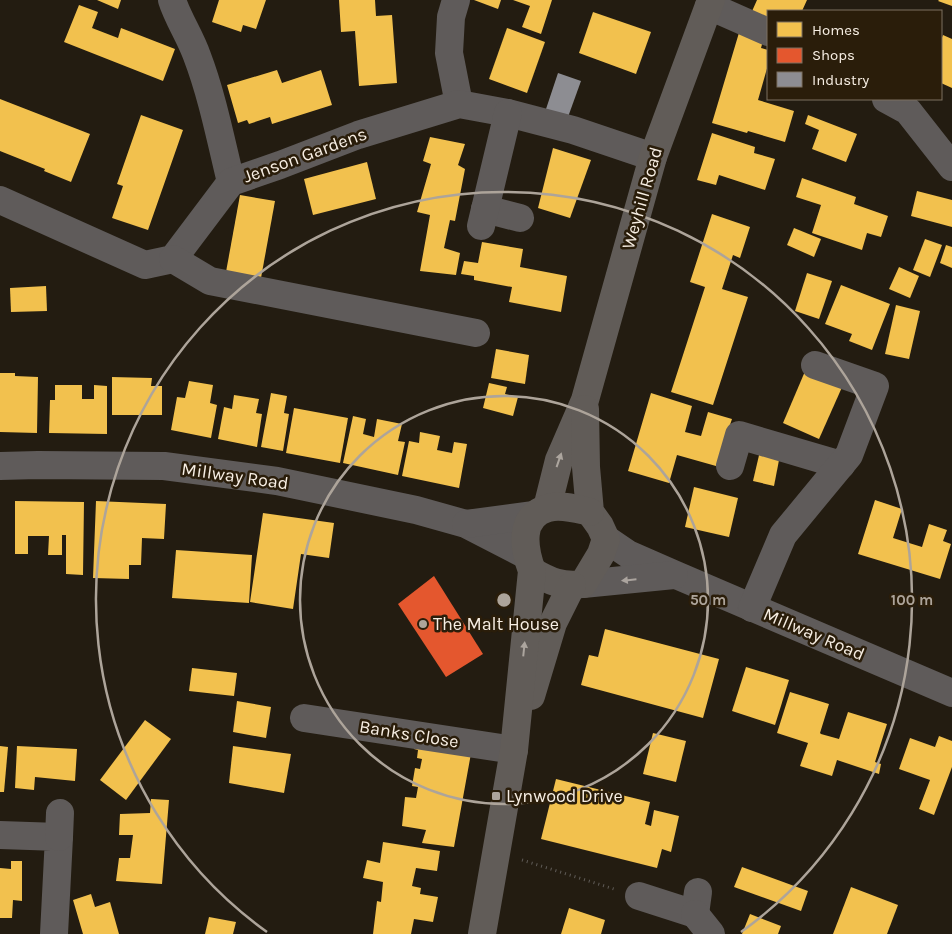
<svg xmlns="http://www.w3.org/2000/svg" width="952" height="934" viewBox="0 0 952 934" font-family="Karla,sans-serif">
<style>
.homes{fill:#f2c14e}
.shops{fill:#e4572e}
.industry{fill:#8d8d92}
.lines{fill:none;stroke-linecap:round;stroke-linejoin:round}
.path{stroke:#5f5b57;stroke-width:3;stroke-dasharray:1 4;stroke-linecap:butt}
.minor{stroke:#5f5b5a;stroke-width:28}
.major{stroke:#615c58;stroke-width:28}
.oneway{fill:#aca59e}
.oneway2{fill:#aba49e}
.ring{fill:none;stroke:#ada49a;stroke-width:2.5}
.poi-dot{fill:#ada49a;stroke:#2a1d0a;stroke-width:2}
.labels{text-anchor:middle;stroke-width:5;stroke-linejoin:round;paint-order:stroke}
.street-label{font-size:18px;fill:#f7eee3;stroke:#2a1d0a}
.poi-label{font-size:18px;fill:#f7eee3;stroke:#2a1d0a;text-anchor:start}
.centre{fill:#ada49a;stroke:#2a1d0a;stroke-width:2.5}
.ring-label{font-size:15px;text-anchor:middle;font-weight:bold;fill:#ada49a;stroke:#2a1d0a;stroke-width:5;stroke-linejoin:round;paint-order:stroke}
</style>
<rect width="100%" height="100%" fill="#231c11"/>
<!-- homes -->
<g class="homes">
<path d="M97,0H121L118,9Z"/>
<path d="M219,0H266L256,29L243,25L241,32L212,22Z"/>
<path d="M339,0H375L376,16L392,15L397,83L359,86L355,31L341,32Z"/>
<path d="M474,0H501L498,9Z"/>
<path d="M513,0H552L541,34L522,27L530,6Z"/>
<path d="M757,0H807L802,11H768V26L749,18Z"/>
<path d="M939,0H952V6L938,1Z"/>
<path d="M79,5L98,12L92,28L118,38L121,28L175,49L163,81L64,42Z"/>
<path d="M593,12L651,32L636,74L579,53Z"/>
<path d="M741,26L765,34L761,48L768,50V65L758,100L794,111L785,142L748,131L747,133L712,123Z"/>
<path d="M507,28L545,42L527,93L489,79Z"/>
<path d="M943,35L952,39V88L941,83V40Z"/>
<path d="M277,70L282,83L321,70L332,105L272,124L270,117L249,124L247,120L238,123L227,85Z"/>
<path d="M0,99L90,134L71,182L44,171L45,169L0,151Z"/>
<path d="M141,115L183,130L148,230L112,218L123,186L117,184Z"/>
<path d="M808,115L857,134L846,162L812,149L819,130L805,124Z"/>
<path d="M712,133L755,147L754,153L775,159L765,190L719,175L716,185L697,180Z"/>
<path d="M430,137L465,144L458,165L465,169L455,221L450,220L444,248L460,253L456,275L420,271L430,215L417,212L431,164L423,161Z"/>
<path d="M553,148L591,160L570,218L538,208Z"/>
<path d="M367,162L376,199L313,215L304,179Z"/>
<path d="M802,178L856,197L854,204L888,216L881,237L867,233L862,250L812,233L821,205L796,197Z"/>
<path d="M917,191L952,200V227L911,216Z"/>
<path d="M240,195L275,201L261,278L226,272Z"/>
<path d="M712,214L750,227L740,258L733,255L722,289L748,297L713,405L671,392L705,287L690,282Z"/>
<path d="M794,228L821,239L814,257L787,245Z"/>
<path d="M925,239L942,245L930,277L913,270Z"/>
<path d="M482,242L523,249L520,267L567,276L561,312L509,302L512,287L474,280V276L461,274L464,261L478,263Z"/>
<path d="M946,245L952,247V268L940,263Z"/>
<path d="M899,267L919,276L910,298L889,289Z"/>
<path d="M807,273L832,281L819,319L795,311Z"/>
<path d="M841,285L890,304L872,350L849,341L852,334L825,324Z"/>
<path d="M46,286L47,311L11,312L10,288Z"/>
<path d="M896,305L920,311L909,359L885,354Z"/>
<path d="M496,349L529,355L525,384L491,378Z"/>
<path d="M806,369L843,385L819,439L783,423Z"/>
<path d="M0,373H15V376L38,377L37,433L0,432Z"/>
<path d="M112,377L152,378L151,386H162V415H112Z"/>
<path d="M189,381L213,385L210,403L217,405L211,438L171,430L177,397L185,398Z"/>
<path d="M489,383L507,387L505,394L518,397L513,416L483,408Z"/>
<path d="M55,385H82V399H94V385L107,386V434L49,433L50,400H55Z"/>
<path d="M271,393L287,396L284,413L289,414L283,451L261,447Z"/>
<path d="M651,393L692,406L685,432L701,436L708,412L732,419L716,466L677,455L669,483L628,471Z"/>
<path d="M234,395L259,399L256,413L262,414L257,447L218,439L224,407L232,409Z"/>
<path d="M294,408L348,418L340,463L286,453Z"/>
<path d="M353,416L366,419L363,434L374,437L377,419L402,424L398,441L405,442L398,475L343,463Z"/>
<path d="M420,432L440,436L437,450L452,453L454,442L467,444L459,488L402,476L409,441L419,443Z"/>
<path d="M760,451L780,455L774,486L753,481Z"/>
<path d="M694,487L738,498L729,537L685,527Z"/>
<path d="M875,500L902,509L893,538L922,547L929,524L947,530L943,541L951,544L940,579L858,554Z"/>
<path d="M15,501L84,502L83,575L66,574V535H62V555H48L49,536H28V554H15Z"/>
<path d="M96,501L166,504L164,539L142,538L141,565H129V579L93,578Z"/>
<path d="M263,513L334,523L329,558L301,554L293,609L250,602Z"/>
<path d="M176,550L252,555L249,603L172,598Z"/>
<path d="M605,629L719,659L703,718L581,685L589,655L598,657Z"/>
<path d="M746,667L789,680L775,725L732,711Z"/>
<path d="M192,668L237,673L234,696L189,691Z"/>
<path d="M790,692L829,704L820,733L821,734L839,739L848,712L887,724L875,762L881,764L879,774L837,760L832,776L800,766L808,743L777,733Z"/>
<path d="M237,701L271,707L266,738L233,732Z"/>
<path d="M145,720L171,739L126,800L100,780Z"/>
<path d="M653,733L686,741L676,782L643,774Z"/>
<path d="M939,736L952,741V767L934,815L919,809L930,780L899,769L910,738L935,747Z"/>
<path d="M415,739L472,748L454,847L422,843L426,830L402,826L405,797L416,798L418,787L412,786L415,768L420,769L422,759L417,758L418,750L414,749Z"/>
<path d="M0,746L8,747L4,792H0Z"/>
<path d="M17,746L77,749L75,781L35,777L34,790L15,788Z"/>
<path d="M233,746L291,754L284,793L229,783Z"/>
<path d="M556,779L650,802L645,824L651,826L654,810L679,816L671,852L662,849L657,868L541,839Z"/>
<path d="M151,799L169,800L162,884L116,881L119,858H130L133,835H119L120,814L150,813Z"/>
<path d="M383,842L440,851L437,871L416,868L412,886L421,888L420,894L438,897L433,922L414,919L411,934H373L377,901L381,902L383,882L363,878L367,860L380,863Z"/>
<path d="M11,861H22V901L13,900L12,918H0V868L11,869Z"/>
<path d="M742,867L808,891L801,911L734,887Z"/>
<path d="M851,887L898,905L887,934H833Z"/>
<path d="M91,894L95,907L110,902L119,934H83L73,900Z"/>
<path d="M569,908L605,920L601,934H561Z"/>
<path d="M750,914L781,926L778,934H742Z"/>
<path d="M209,917L236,922L233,934H205Z"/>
</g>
<!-- shops -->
<path class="shops" d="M434,576L483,654L446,677L398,604Z"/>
<!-- industry -->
<path class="industry" d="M558,73L581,81L568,117L546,109Z"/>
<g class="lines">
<!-- path -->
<path class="path" d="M522,860L614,889"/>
<!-- minor -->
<g class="minor">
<path d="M172,0C178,19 190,36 197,56C212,95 221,141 231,182"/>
<path d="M456,0L451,17L449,53L459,104"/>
<path d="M709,6L768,32"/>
<path d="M886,99L908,111L952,167"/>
<path d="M0,200L145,265L173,259L231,182L280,165L358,135L459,104L508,113L573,130L653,157"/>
<path d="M485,209L520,218"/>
<path d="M481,226L508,113"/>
<path d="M173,259L210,281L476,333"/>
<path d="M0,466L38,465L164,466L277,481L416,510L466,524L526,555"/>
<path d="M730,466L739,435L841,465"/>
<path d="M466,524L534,515"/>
<path d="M606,539L628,554L676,575L952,693"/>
<path d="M583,584L674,575"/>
<path d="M752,608L783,535L849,455L875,386L815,365"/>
<path d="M304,718L514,750"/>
<path d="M0,835L59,837L54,934"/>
<path d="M59,837L60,813"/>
<path d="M639,896L695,914L698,892"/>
<path d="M695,914L711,934"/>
</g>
<!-- major -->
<g class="major">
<path d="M547,508L559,460L585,400L653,157L711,0"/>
<path d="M532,571C549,581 562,587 583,584L601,554L606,539L600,526L590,512L586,467L585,409"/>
<path d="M531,696L553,623L572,585"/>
<path d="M482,934L514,750L532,571C524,549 518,516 548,508C561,504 577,509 590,512"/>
</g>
</g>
<!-- one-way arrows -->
<defs><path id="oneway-solid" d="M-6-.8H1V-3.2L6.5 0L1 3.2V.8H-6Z" transform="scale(1.25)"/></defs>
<g class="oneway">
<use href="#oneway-solid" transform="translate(559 460) rotate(-71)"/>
<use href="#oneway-solid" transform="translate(524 649) rotate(-84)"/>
</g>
<use class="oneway2" href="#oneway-solid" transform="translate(629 580) rotate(174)"/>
<!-- distance rings -->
<g class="ring">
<circle cx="504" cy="600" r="204"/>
<path d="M267 932A408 408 0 1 1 741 932"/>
</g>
<!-- markers -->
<g class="poi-dot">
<circle cx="423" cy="624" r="5"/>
<rect x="491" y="791" width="10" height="10" rx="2.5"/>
</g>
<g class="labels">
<!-- street labels -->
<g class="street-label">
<text transform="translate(305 155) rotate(-20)" y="6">Jenson Gardens</text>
<text transform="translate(642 198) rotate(-74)" y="6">Weyhill Road</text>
<text transform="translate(235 476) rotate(8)" y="6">Millway Road</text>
<text transform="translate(814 634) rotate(23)" y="6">Millway Road</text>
<text transform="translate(409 734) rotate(9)" y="6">Banks Close</text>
</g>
<!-- poi labels -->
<g class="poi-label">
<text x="433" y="630">The Malt House</text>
<text x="506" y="802">Lynwood Drive</text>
</g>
</g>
<circle cx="504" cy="600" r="8" class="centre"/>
<g class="ring-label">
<text x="708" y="605">50 m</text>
<text x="912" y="605">100 m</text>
</g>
<!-- legend -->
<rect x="767" y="10" width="175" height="90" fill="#2a1d0a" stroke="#7c7161"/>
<rect x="777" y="22" width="25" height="15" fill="#f2c14e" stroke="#7c7161"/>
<text x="812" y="35" font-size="15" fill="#f7eee3">Homes</text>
<rect x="777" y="48" width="25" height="15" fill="#e4572e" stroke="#7c7161"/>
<text x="812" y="60" font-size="15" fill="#f7eee3">Shops</text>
<rect x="777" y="72" width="25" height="15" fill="#8d8d92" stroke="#7c7161"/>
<text x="812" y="85" font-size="15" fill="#f7eee3">Industry</text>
</svg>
